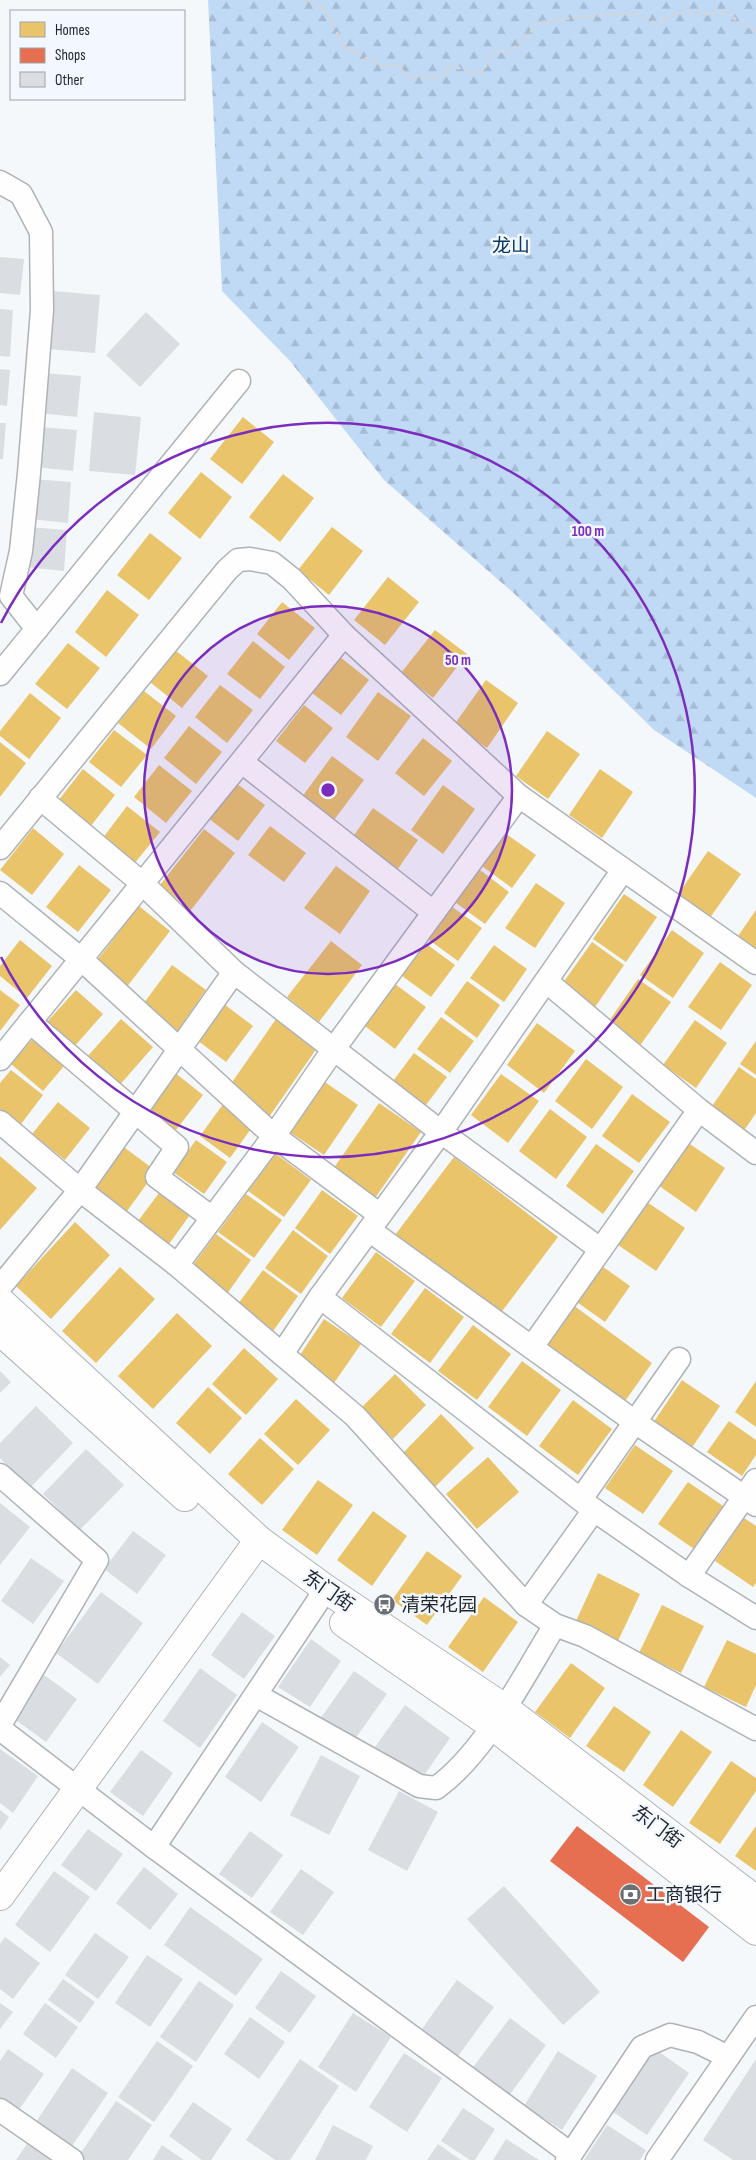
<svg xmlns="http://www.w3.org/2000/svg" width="756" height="2160" viewBox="0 0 756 2160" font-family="'Sofia Sans Condensed','Noto Sans SC',sans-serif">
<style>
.forest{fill:url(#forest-firs)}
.homes{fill:#e9c46a}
.shops{fill:#e76f51}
.building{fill:#dadee2}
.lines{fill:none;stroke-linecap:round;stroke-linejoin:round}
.minor-casing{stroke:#afb3b7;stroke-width:25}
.tertiary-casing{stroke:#afb3b7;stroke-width:30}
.path{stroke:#d4d5d7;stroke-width:3;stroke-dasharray:4 4;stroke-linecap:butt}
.minor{stroke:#fefefe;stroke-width:22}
.tertiary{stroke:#fefefe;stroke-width:28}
.ring{fill:none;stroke:#7b2cbf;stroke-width:2.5}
.labels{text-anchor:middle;stroke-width:5;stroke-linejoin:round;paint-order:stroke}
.park-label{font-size:19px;fill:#083964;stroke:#f2f8fe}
.street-label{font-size:19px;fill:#22272d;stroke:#f2f8fe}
.poi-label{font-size:19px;fill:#22272d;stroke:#f2f8fe;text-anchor:start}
.centre{fill:#7b2cbf;stroke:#f2f8fe;stroke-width:2.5}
.ring-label{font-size:15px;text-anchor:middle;font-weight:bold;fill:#7b2cbf;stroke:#f2f8fe;stroke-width:5;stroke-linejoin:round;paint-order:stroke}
</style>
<defs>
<pattern id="forest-firs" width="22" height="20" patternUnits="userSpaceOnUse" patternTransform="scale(1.25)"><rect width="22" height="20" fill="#c0daf6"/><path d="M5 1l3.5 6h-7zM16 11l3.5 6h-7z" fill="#a5bbd3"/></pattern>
</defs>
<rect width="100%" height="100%" fill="#f5f8fb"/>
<!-- forest -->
<path class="forest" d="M208,0H756V798L654,730L518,597L384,480L290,361L222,291Z"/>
<!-- homes -->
<g class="homes">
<path d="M243,417L274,442L242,484L210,459Z"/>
<path d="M201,472L232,497L200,539L168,513Z"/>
<path d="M283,474L314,498L280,542L249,517Z"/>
<path d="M332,527L363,551L329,595L298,570Z"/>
<path d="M150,533L182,558L149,600L117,575Z"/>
<path d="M388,577L419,602L385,645L354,620Z"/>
<path d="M107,590L139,615L106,657L75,632Z"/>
<path d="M282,602L315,628L289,660L257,634Z"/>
<path d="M435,630L467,654L433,698L401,673Z"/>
<path d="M253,641L285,667L260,699L227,674Z"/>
<path d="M68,643L100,668L67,709L35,684Z"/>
<path d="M175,650L208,676L182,708L150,682Z"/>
<path d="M340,657L369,680L341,715L312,693Z"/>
<path d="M486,680L518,703L487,748L454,725Z"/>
<path d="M220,685L253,710L227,743L195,717Z"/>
<path d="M144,691L176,716L151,749L118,723Z"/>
<path d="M378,692L411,716L378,761L346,737Z"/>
<path d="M30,693L61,718L29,759L0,736V731Z"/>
<path d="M304,705L333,728L305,763L276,741Z"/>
<path d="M189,726L222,752L196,784L164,758Z"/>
<path d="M114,730L147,755L121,787L89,762Z"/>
<path d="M547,731L580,754L548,799L516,776Z"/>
<path d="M423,738L452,761L424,796L395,773Z"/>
<path d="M0,742L26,763L0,797Z"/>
<path d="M332,756L364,780L331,824L299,801Z"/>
<path d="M159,765L192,791L166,823L134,797Z"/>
<path d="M83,769L115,795L90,827L58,801Z"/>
<path d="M600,769L633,792L602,838L569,815Z"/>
<path d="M236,783L265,805L238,841L208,818Z"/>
<path d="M443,785L475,809L443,854L411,830Z"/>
<path d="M127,806L160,832L134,864L102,839Z"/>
<path d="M373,808L418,840L395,873L350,841Z"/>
<path d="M270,826L306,853L284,882L248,855Z"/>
<path d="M33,828L64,854L32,895L0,870Z"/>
<path d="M204,829L235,853L191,910L160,885Z"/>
<path d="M502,831L536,855L512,888L479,864Z"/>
<path d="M708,851L741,874L709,919L677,896Z"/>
<path d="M79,865L111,890L78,932L46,907Z"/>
<path d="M336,866L370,891L340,934L304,908Z"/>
<path d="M476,867L509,892L485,924L452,900Z"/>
<path d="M536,883L565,903L535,948L505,928Z"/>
<path d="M624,894L657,917L626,962L593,939Z"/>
<path d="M448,904L482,928L458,961L425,937Z"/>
<path d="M139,906L170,931L126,988L95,963Z"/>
<path d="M756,910V953L736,939Z"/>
<path d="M672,930L704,953L673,998L640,975Z"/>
<path d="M20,940L52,966L27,998L0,976V966Z"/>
<path d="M421,940L455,965L431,997L398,973Z"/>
<path d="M331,941L362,965L319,1022L287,997Z"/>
<path d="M592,942L624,965L593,1010L560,987Z"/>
<path d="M494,945L527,969L504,1002L470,978Z"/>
<path d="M720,962L752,985L721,1030L688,1007Z"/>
<path d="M172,965L206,990L176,1033L141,1007Z"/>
<path d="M638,979L671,1002L639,1047L607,1024Z"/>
<path d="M391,981L426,1007L395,1049L361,1023Z"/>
<path d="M467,981L500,1005L477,1038L444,1013Z"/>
<path d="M0,990L20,1005L0,1031Z"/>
<path d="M76,990L103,1014L73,1048L46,1023Z"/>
<path d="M224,1004L253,1026L226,1062L197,1040Z"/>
<path d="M441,1017L474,1041L450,1073L417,1049Z"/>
<path d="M121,1019L153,1047L118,1087L86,1058Z"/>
<path d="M276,1019L317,1048L269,1117L228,1088Z"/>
<path d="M695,1020L727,1043L696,1088L663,1065Z"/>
<path d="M537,1023L575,1051L544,1093L507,1065Z"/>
<path d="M38,1033L69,1060L43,1091L11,1064Z"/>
<path d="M756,1041V1075L740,1064Z"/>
<path d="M414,1053L447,1077L423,1109L390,1085Z"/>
<path d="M586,1059L623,1087L592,1129L555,1101Z"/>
<path d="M739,1067L756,1079V1113L741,1135L708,1112Z"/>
<path d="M11,1070L43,1095L18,1128L0,1114V1083Z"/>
<path d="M174,1072L203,1095L176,1130L147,1108Z"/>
<path d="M501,1074L539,1101L508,1143L471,1115Z"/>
<path d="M322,1080L358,1105L324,1155L288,1131Z"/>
<path d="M632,1094L670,1122L639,1163L602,1136Z"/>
<path d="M58,1102L90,1128L65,1160L32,1134Z"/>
<path d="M379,1103L421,1132L373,1201L331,1172Z"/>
<path d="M223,1104L253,1126L230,1158L200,1136Z"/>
<path d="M550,1109L587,1137L556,1179L519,1151Z"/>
<path d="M196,1140L227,1162L204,1194L173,1172Z"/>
<path d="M687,1142L725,1168L696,1212L658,1185Z"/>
<path d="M596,1144L634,1171L603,1214L566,1186Z"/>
<path d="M121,1145L156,1171L125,1214L90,1188Z"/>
<path d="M276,1154L311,1180L284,1217L248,1191Z"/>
<path d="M0,1156L37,1188L0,1230Z"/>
<path d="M454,1157L558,1237L500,1314L395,1235Z"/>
<path d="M162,1189L192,1212L169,1244L138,1221Z"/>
<path d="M322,1190L358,1216L330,1254L295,1228Z"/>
<path d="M246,1194L282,1220L254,1258L218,1232Z"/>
<path d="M647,1202L685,1228L656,1271L618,1245Z"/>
<path d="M75,1222L110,1255L51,1319L16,1286Z"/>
<path d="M293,1230L328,1256L301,1294L265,1268Z"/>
<path d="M216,1234L251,1260L224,1298L188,1272Z"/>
<path d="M376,1252L415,1281L381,1327L342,1298Z"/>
<path d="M599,1264L630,1286L605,1322L574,1300Z"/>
<path d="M120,1267L155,1299L96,1363L62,1331Z"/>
<path d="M263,1270L298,1296L271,1334L235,1308Z"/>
<path d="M425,1288L464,1317L430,1363L391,1334Z"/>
<path d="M573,1305L652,1363L623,1404L543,1345Z"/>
<path d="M177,1313L212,1346L153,1409L118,1376Z"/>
<path d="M324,1319L361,1344L334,1383L298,1358Z"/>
<path d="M473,1325L511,1354L477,1400L438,1371Z"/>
<path d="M244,1348L278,1379L246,1415L212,1384Z"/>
<path d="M522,1361L561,1390L527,1436L488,1407Z"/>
<path d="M395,1374L426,1405L393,1439L362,1407Z"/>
<path d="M682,1380L720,1406L691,1449L653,1423Z"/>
<path d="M756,1381V1427L735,1412Z"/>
<path d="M208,1387L242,1418L210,1454L176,1423Z"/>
<path d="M296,1399L330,1430L298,1465L264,1434Z"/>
<path d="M573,1400L612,1429L578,1475L539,1446Z"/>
<path d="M441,1414L474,1448L435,1487L402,1454Z"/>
<path d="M729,1421L756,1440V1455L742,1476L707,1452Z"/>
<path d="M260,1438L294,1469L262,1505L228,1474Z"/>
<path d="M635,1445L673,1471L643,1514L605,1488Z"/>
<path d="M488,1457L519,1492L477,1529L446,1494Z"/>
<path d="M318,1480L353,1505L317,1555L282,1530Z"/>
<path d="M688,1482L726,1508L697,1551L658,1524Z"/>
<path d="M373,1511L407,1536L372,1586L337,1560Z"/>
<path d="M744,1518L756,1526V1583L753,1587L715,1561Z"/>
<path d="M427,1551L462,1576L427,1625L392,1600Z"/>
<path d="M598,1573L640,1594L618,1641L576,1621Z"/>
<path d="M484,1597L518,1622L483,1672L448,1647Z"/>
<path d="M662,1605L704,1626L681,1673L639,1653Z"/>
<path d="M727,1640L756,1654V1685L746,1707L704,1687Z"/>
<path d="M571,1663L605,1688L570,1738L535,1712Z"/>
<path d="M614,1706L651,1732L624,1772L586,1746Z"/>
<path d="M681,1730L712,1752L673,1807L643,1785Z"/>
<path d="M731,1761L756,1778V1791L720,1844L689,1823Z"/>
<path d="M756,1826V1871L735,1856Z"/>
</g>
<!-- shops -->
<path class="shops" d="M577,1826L709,1927L683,1962L550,1861Z"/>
<!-- building -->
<g class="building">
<path d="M0,257L24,259L20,295L0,293Z"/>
<path d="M53,291L100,295L95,353L48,349Z"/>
<path d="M0,309L13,310L10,357L0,356Z"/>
<path d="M146,312L180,344L140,387L106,355Z"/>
<path d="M0,369L10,370L7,406L0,405Z"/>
<path d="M43,373L81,376L77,417L39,413Z"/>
<path d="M94,412L141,417L135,475L89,471Z"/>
<path d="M0,423H6L3,459H0Z"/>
<path d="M39,427L77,430L73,471L35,467Z"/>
<path d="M33,479L71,482L68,523L30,519Z"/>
<path d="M29,527L67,530L64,571L25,567Z"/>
<path d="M0,1371L11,1382L0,1393Z"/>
<path d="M36,1406L73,1443L30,1488L0,1458V1443Z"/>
<path d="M86,1449L124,1485L80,1530L43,1494Z"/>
<path d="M0,1503L30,1527L0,1565Z"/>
<path d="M133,1531L166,1555L137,1594L104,1569Z"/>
<path d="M31,1558L64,1581L33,1624L1,1601Z"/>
<path d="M101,1592L143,1623L98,1684L56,1653Z"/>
<path d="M242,1612L275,1636L244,1679L211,1655Z"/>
<path d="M311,1639L341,1661L310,1707L278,1687Z"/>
<path d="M0,1657L10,1665L0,1677Z"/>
<path d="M200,1668L237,1695L200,1748L163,1721Z"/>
<path d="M354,1671L387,1694L355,1739L320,1719Z"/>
<path d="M44,1675L77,1699L46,1742L13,1718Z"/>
<path d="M405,1705L450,1738L423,1777L375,1747Z"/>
<path d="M262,1722L299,1747L261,1802L225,1777Z"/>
<path d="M0,1749L38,1776L13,1813L0,1803Z"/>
<path d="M141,1750L173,1773L143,1816L110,1792Z"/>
<path d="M321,1755L360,1776L329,1835L290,1815Z"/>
<path d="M399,1791L438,1812L407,1871L368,1850Z"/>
<path d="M0,1810L9,1817L0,1830Z"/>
<path d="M88,1829L123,1854L96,1891L61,1865Z"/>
<path d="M250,1831L283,1855L252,1898L219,1874Z"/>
<path d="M144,1867L178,1894L150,1930L116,1903Z"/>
<path d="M301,1869L334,1892L303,1935L270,1912Z"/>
<path d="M54,1871L90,1897L50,1952L15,1925Z"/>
<path d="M504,1886L600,1992L563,2025L467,1919Z"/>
<path d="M190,1907L263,1959L236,1996L164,1945Z"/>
<path d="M95,1933L129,1957L98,1999L65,1975Z"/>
<path d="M5,1937L40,1963L13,1999L0,1989V1944Z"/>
<path d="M147,1955L183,1979L150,2027L115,2003Z"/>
<path d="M281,1971L316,1996L290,2033L255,2008Z"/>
<path d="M63,1979L95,2002L80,2023L48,2000Z"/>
<path d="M457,1980L494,2007L456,2059L419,2033Z"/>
<path d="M199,1981L234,2005L196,2062L160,2037Z"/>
<path d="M0,2003L13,2012L0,2029Z"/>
<path d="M45,2003L78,2027L56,2058L23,2034Z"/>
<path d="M353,2013L391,2037L356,2092L318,2067Z"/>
<path d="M250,2017L285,2042L259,2079L224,2054Z"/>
<path d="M510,2018L546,2045L508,2097L471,2070Z"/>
<path d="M157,2041L193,2066L154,2122L118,2097Z"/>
<path d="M8,2049L44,2074L18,2111L0,2099V2061Z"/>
<path d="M655,2049L689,2073L647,2135L613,2112Z"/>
<path d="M558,2051L597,2076L562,2130L524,2106Z"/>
<path d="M404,2053L442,2078L407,2132L369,2107Z"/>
<path d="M300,2059L339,2086L290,2160H275L246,2140Z"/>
<path d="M756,2059V2160H733L703,2140Z"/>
<path d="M72,2068L108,2093L70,2149L34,2125Z"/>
<path d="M116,2101L152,2125L128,2160H82L78,2157Z"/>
<path d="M193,2102L232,2129L211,2160H202L169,2136Z"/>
<path d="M463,2108L495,2129L475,2160H470L441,2141Z"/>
<path d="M333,2125L373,2146L366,2160H315Z"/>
<path d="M607,2125L646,2150L640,2160H584Z"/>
<path d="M506,2139L539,2160H493Z"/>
<path d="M29,2141L55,2160H16Z"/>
<path d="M438,2144L461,2160H427Z"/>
<path d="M162,2145L184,2160H153Z"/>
</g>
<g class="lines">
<defs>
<g id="minor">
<path d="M0,182L21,194L41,232L42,310L29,473L21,551L11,596L37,629"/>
<path d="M0,674L239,381"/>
<path d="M242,762L433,912"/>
<path d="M40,798L143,884L234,972L441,1132L600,1249"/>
<path d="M0,848L227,570L238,560L250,559L272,563L292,579L344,635L519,796L756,963"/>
<path d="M0,893L81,959L274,1136L380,1215"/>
<path d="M546,981L699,1110L756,1153"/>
<path d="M30,1022L177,1147L157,1177L211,1217"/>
<path d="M0,1059L344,635"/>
<path d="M0,1122L80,1190L177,1265L355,1416L526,1605L555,1625L585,1636L756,1729"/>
<path d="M369,1230L635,1422L756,1505"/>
<path d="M177,1265L274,1136L333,1050L519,796"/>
<path d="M0,1287L80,1190L234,972"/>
<path d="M320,1297L594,1510L689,1576L756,1618"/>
<path d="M532,1347L699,1110"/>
<path d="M282,1354L320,1297L441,1132L623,870"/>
<path d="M0,1475L97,1560L0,1725"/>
<path d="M581,1499L679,1359"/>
<path d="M689,1576L756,1480"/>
<path d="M526,1605L594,1510"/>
<path d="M256,1695L419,1786L436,1788C485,1753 523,1677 555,1625"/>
<path d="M0,1729L154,1847L571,2154"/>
<path d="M154,1847L326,1589"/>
<path d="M0,2110L72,2160"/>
<path d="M567,2160L642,2047L670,2035L698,2042L728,2057"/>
<path d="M657,2160L756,2017"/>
</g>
<g id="tertiary">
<path d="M0,1301L259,1540L326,1589L503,1707L756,1900"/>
<path d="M0,1331L185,1497"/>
<path d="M344,1623L493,1726L756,1931"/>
<path d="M0,1896L259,1540"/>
</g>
</defs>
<!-- minor casing -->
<use href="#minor" class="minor-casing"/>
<!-- tertiary casing -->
<use href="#tertiary" class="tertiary-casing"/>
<!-- path -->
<path class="path" d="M304,0L321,7L324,11L330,18L344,47L384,67C404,60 396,71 410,76C417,79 432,76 441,77L450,66C477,70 476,89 492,53L501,51L506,53C514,49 524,41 530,34C532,31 533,26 536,24C540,20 628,12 636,14C645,17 650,23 661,23C678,6 689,14 709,14C714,14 720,11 725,10L737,21L756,30"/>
<!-- minor -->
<use href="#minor" class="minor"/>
<!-- tertiary -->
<use href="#tertiary" class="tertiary"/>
</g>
<!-- distance rings -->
<circle cx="328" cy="790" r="184" fill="#7b2cbf" fill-opacity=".12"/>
<g class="ring">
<circle cx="328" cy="790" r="184"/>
<path d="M1 623A367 367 0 1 1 1 957"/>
</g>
<!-- icons -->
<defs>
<symbol id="bus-disc" viewBox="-11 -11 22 22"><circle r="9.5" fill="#6c7075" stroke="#f2f8fe"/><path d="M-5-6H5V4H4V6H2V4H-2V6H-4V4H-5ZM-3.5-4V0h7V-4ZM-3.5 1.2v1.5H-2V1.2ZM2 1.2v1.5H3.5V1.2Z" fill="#fff"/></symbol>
<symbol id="bank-disc" viewBox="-11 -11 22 22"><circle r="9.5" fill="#6c7075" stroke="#f2f8fe"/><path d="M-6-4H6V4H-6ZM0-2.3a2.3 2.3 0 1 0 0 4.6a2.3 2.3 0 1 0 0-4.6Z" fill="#fff"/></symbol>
</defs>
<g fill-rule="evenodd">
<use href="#bus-disc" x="372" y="1592" width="25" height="25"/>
<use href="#bank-disc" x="618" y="1882" width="25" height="25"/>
</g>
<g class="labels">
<!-- park labels -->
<g class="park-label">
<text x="511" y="252">龙山</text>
</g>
<!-- street labels -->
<g class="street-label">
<text transform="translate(329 1590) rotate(35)" y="7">东门街</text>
<text transform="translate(658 1826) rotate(37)" y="7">东门街</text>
</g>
<!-- poi labels -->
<g class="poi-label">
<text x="401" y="1611">清荣花园</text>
<text x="646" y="1901">工商银行</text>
</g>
</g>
<circle cx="328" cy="790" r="8" class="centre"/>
<g class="ring-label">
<text x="588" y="536">100 m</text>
<text x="458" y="665">50 m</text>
</g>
<!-- legend -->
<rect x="10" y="10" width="175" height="90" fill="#f2f8fe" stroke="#9fa4aa"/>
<rect x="20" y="22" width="25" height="15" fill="#e9c46a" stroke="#9fa4aa"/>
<text x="55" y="35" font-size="15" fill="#22272d">Homes</text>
<rect x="20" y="48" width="25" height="15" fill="#e76f51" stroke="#9fa4aa"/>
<text x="55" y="60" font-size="15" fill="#22272d">Shops</text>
<rect x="20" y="72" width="25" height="15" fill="#dadee2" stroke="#9fa4aa"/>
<text x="55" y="85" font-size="15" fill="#22272d">Other</text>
</svg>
